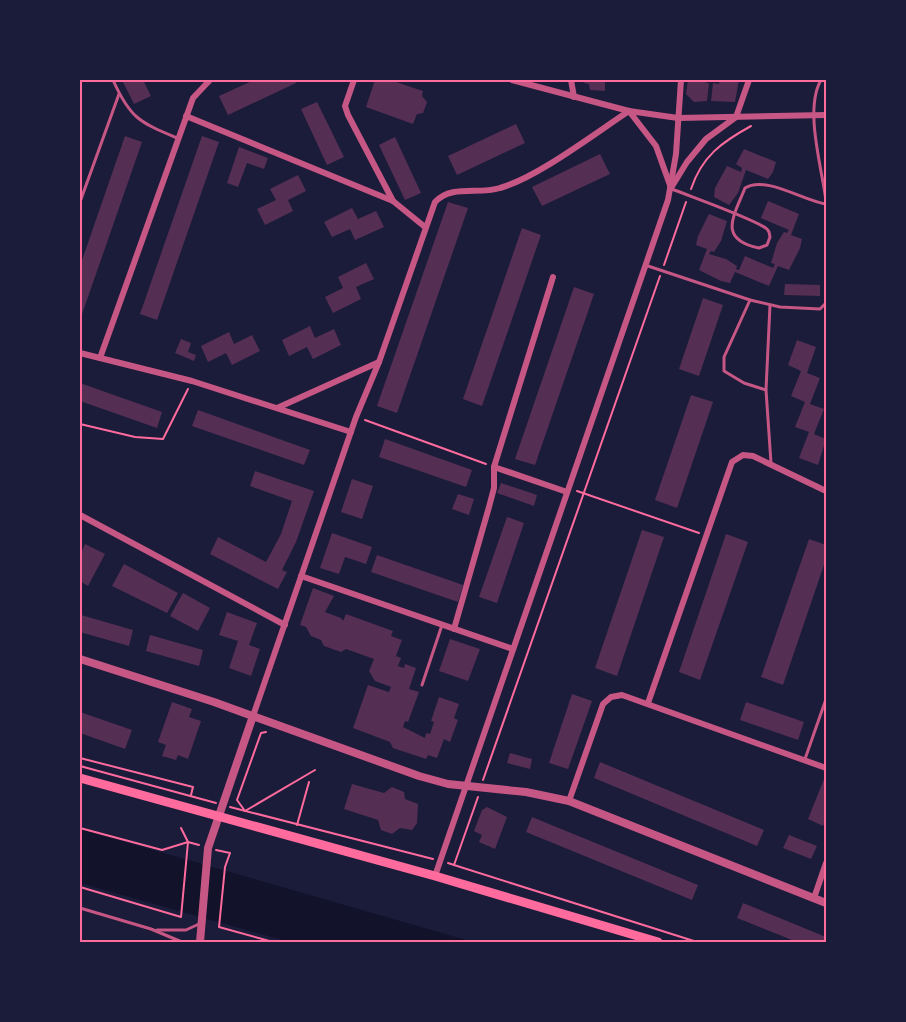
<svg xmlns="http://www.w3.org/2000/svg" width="906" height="1022" viewBox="0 0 906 1022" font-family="'PT Sans Narrow',sans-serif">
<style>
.water{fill:#12122b}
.building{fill:#542f53}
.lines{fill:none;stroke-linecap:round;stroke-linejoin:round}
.path{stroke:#ff6b9d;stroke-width:2}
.service{stroke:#c65784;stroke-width:3}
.minor{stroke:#c65784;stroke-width:6}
.tertiary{stroke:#c65784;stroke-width:8}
.primary{stroke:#ff6b9d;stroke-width:9}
.neatline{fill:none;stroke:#ff6b9d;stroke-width:2}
</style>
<rect width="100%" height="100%" fill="#1b1b3a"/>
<!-- water -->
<path class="water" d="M80,829L473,942H289L80,883Z"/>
<!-- building -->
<g class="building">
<path d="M122,80H143L151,96L134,104Z"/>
<path d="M254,80H294L296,83L228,115L219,96Z"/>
<path d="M375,80H390L423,91L422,96L427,102L423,113L417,114L413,124L366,107Z"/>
<path d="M583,80H605V91L590,90L589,84L584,83Z"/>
<path d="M688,80H706V83H709L707,101L694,102L686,94Z"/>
<path d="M719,80H739L735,102L711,101L713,83L719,84Z"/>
<path d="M317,102L344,157L327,165L301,109Z"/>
<path d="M516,124L525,143L457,175L448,156Z"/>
<path d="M125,136L142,142L80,320V266Z"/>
<path d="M202,136L219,142L157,320L140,314Z"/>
<path d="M395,137L421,193L405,200L379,145Z"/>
<path d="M239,147L268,158L264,169L247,163L238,187L227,183Z"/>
<path d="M744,149L776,162L773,172L768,179L746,170L738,193L729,205L714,197L715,188L727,166L741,172L742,168L736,164Z"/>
<path d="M600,154L610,174L542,206L532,187Z"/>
<path d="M298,175L306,191L288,200L293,211L265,225L257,209L276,200L270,189Z"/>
<path d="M768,201L799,214L791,235L802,239L800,248L789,270L778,266L769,286L735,272L730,283L721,281L699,270L707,249L696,245L698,236L709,214L727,221L721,241L714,252L711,251L709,254L726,259L737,266L736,269L739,270L745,256L773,268L775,264L771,263L777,243L784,232L787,233L789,230L761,218Z"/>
<path d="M448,202L468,208L397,413L377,406Z"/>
<path d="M352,208L358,219L376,211L384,227L355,240L350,229L332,237L324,222Z"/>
<path d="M522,228L541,235L482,406L463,399Z"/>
<path d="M366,263L374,279L356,287L361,299L333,313L325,297L343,288L338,277Z"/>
<path d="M785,284L820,285V296L784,295Z"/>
<path d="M574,287L594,294L535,465L515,459Z"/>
<path d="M703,298L723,305L699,376L679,369Z"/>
<path d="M310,326L315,338L334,329L341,345L313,359L307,347L289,356L282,340Z"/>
<path d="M229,332L234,344L252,335L260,351L232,365L226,353L208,362L201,346Z"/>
<path d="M181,339L191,343L188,352L196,355L194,361L175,353Z"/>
<path d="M797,340L816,347L807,373L820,378L810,404L824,409L814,434L826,439L818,465L799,458L809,432L795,427L805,402L791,396L801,371L788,365Z"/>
<path d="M80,383L162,412L157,428L80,401Z"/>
<path d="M691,395L713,402L677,508L655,500Z"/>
<path d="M198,410L310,450L304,465L192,426Z"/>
<path d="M385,439L472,470L466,487L379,457Z"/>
<path d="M255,471L314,491L296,542L282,570L287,572L278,589L210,554L218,537L266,562L281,534L292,501L250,486Z"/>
<path d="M352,479L373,486L362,519L341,512Z"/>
<path d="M501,483L537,495L534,506L497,493Z"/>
<path d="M458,494L474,499L469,515L452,509Z"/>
<path d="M507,517L524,523L497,603L479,597Z"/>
<path d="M642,530L664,537L617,676L595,668Z"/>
<path d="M332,533L372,547L366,564L345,557L339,574L320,568Z"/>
<path d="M726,534L748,542L700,680L679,672Z"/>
<path d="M809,539L826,545V559L783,685L761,677Z"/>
<path d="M85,544L105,554L88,586L80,581V555Z"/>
<path d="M377,555L463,585L458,602L371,572Z"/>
<path d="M124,564L178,593L167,613L112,586Z"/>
<path d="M313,588L334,596L325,612L341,618L343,621L346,614L393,631L391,636L402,640L396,656L401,658L398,666L404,668L405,664L416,668L409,689L419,692L408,722L405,721L403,727L425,738L426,733L430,734L434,722L431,721L439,697L459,704L454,718L458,720L450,742L444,739L437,758L428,755L426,759L393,748L390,742L353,728L368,685L389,692L391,687L375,681L369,671L374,659L346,649L341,652L324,646L321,640L311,636L306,627L300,625Z"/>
<path d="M183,593L210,608L198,631L170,616Z"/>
<path d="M227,612L257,623L249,645L260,649L251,676L229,668L238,641L219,635Z"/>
<path d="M81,615L133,630L129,646L80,632Z"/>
<path d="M150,635L203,650L199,666L146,651Z"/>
<path d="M450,639L480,649L468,681L439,671Z"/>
<path d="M572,694L592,701L568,769L549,763Z"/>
<path d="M172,702L192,709L189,717L201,721L188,759L178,755L176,760L162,756L166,745L158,742Z"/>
<path d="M746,702L804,722L798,740L740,720Z"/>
<path d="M80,712L132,730L125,749L80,733Z"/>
<path d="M510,753L532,759L530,769L507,763Z"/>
<path d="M600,762L764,830L757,846L594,778Z"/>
<path d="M824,779L826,819L823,826L808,819Z"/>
<path d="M352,784L384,793L392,787L404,792L405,799L418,804L417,823L412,830L400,828L392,834L381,830L378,820L344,809Z"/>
<path d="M487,807L507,817L495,849L479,842L482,835L474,831L482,810Z"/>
<path d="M532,817L698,885L692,900L526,832Z"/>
<path d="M789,835L817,846L811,859L783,848Z"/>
<path d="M743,903L826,937V942H797L737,918Z"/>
</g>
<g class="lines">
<!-- path -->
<g class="path">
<path d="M691,189C702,156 722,142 751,126"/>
<path d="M664,265L686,202"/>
<path d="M365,420L486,464"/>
<path d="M80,424L135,437L163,439L188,389"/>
<path d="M577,491L699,533"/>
<path d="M266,732L261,733L237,800L245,811L315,770"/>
<path d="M80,758L193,787L191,795"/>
<path d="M80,766L216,803"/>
<path d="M483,780L660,276"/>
<path d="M230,807L433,859"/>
<path d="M297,825L309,782"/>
<path d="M80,828L162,850L188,842L199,845"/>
<path d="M216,850L230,853L225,867L219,927L273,942"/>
<path d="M448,863L454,865L478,797"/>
<path d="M454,865L697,942"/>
<path d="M80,887L181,917L188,842L181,828"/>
</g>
<!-- service -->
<g class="service">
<path d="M113,80C130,118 139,122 177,138"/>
<path d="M821,80C804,109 822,168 826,201"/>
<path d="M672,189C689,196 757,220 767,229C770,232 769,233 770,237L767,245L759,248C717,239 734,216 745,188C765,175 804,201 826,204"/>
<path d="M80,202L119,94"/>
<path d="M645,265L750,300L724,357V371L744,383L766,390L771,463"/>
<path d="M750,300L780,307L820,309L826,303"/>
<path d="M766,390L770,305"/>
<path d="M422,685L442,625"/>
<path d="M805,759L826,699"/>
<path d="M80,908L151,929L182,942"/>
<path d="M157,930H186L199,924"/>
</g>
<!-- minor -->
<g class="minor">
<path d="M354,80L345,106L348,115L393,201L425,227"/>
<path d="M512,80L629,111L678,118L826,115"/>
<path d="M571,80L574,97"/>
<path d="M186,116L393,201"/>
<path d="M553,277L494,467L567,492"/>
<path d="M80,353L192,381L351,432"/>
<path d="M100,358L193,98L210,80"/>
<path d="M277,408L379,362"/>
<path d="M80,515L285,625"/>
<path d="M301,576L513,649"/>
<path d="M454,629L489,507L494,488V467"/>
<path d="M648,703L732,462L743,455L753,456L826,491"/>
<path d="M253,716L356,417L379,362L435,202C452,184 478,195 500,188C538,177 594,134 629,111L656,146L671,188L687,162L706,139L736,117L749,80"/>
<path d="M569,801L603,704L611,697L622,695L826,768"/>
<path d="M435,876L668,200L676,154L681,80"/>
<path d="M814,898L826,863"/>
</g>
<!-- tertiary -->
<g class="tertiary">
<path d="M80,659L214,702L419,776L448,784L526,792L569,801L826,903"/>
<path d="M200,942L208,848L253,716"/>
</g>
<!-- primary -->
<path class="primary" d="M80,778L435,876L658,942"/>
</g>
<!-- border -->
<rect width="906" height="1022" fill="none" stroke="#1b1b3a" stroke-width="162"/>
<rect x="81" y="81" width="744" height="860" class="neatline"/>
</svg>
